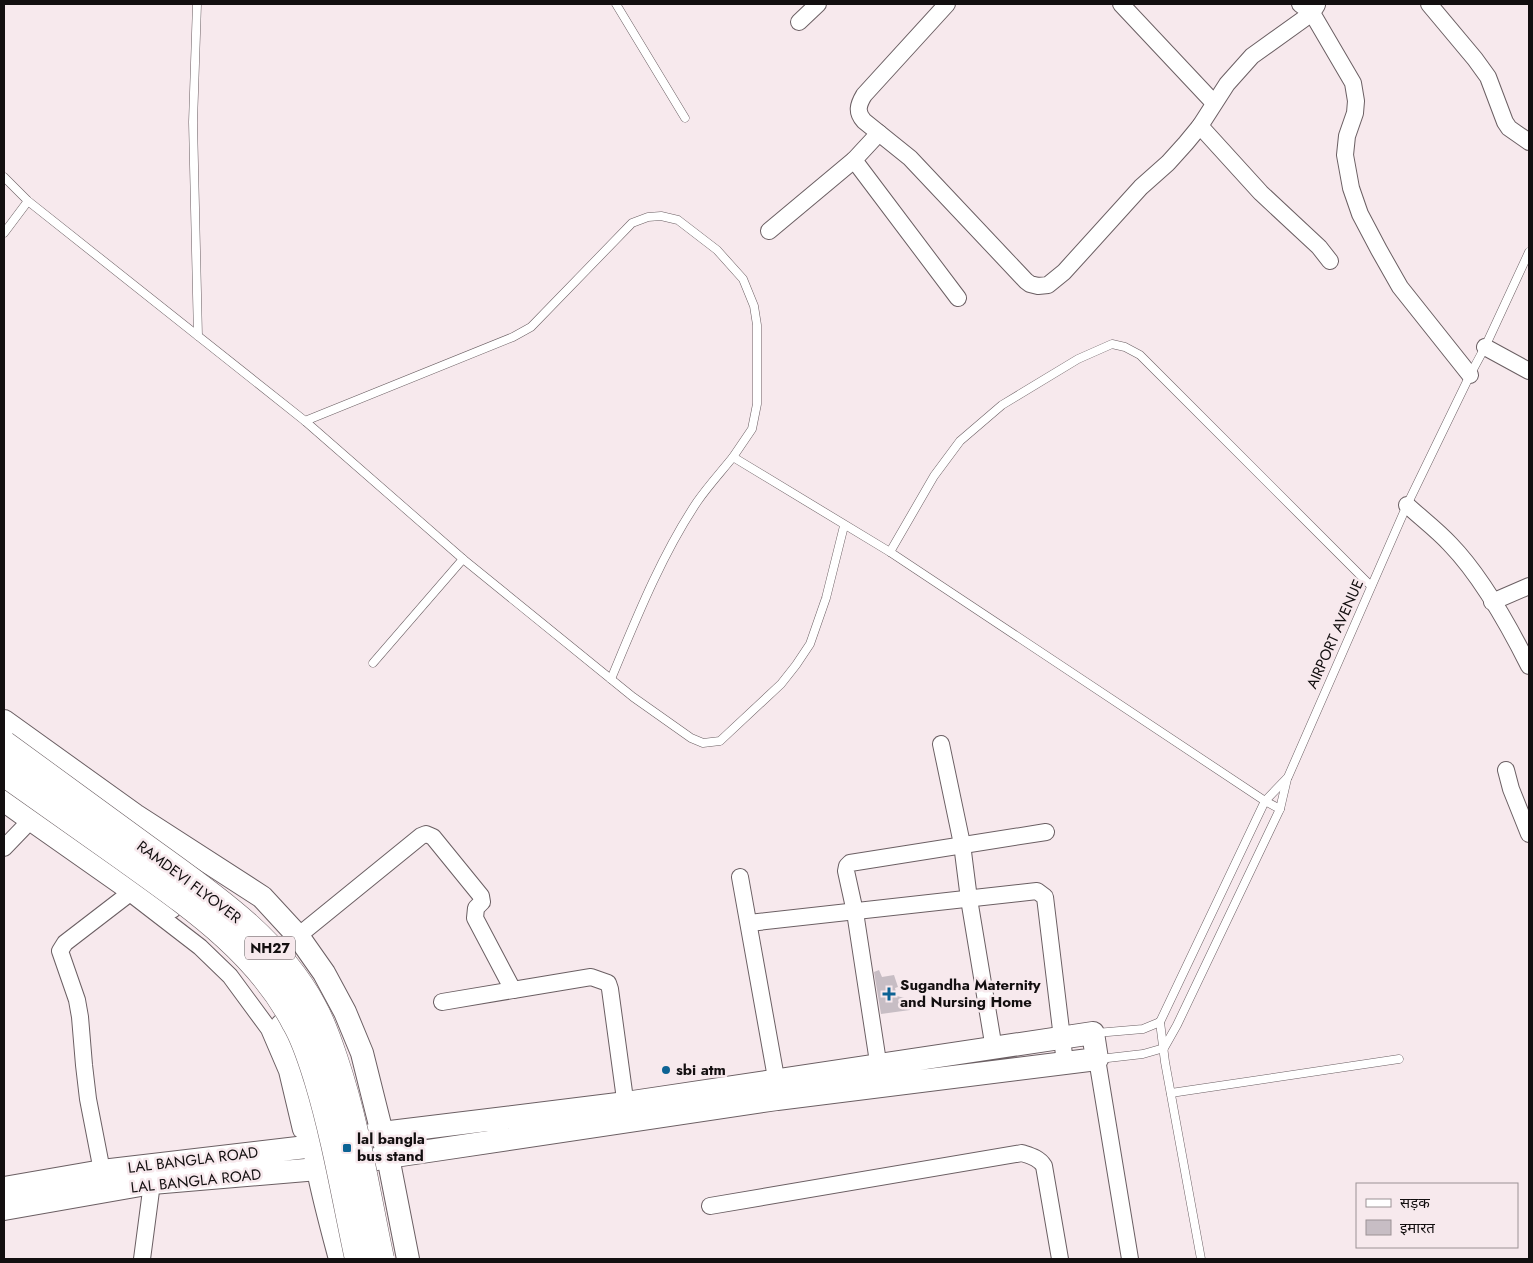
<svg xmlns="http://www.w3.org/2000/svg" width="1533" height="1263" viewBox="0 0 1533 1263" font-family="Jost,'Noto Sans Devanagari',sans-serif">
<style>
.building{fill:#c7bdc4}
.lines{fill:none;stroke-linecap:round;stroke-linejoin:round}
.lane-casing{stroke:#6b5f63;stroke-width:9}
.street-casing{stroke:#6b5f63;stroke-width:18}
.secondary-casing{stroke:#6b5f63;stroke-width:24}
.lane{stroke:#fff;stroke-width:8}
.street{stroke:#fff;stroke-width:16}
.secondary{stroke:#fff;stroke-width:22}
.highway-bridge-casing{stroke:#6b5f63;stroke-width:29;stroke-linecap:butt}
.highway-bridge{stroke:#fff;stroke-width:28}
.poi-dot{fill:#0d6394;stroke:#f7e9ed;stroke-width:2}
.labels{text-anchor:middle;stroke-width:5;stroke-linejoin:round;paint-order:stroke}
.shield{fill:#f7e9ed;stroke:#575052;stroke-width:1}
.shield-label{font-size:14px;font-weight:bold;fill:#130f10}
.street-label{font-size:15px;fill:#130f10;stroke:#f7e9ed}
.poi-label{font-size:15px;font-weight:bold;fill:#130f10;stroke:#f7e9ed;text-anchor:start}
</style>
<rect width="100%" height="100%" fill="#f7e9ed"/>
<!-- building -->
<path class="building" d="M879,970L882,977L894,975L898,987L895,988L897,996L908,999L910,1010L881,1014L874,972Z"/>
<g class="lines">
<defs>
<g id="lane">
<path d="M197,4L193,122L198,336"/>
<path d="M616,4L685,118"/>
<path d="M4,177L28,201L305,421L463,559L633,697L691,738L703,743L720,741L781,684L796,665L810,644L826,598L844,526"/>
<path d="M4,233L28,201"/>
<path d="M305,421L513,337L531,327L632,223L648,217L661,216L678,220L717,250L743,279L754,306L757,325V404L752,429L733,457L890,552L1265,801L1280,809"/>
<path d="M890,552L934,476L960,441L1002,405L1078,359L1112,344L1125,347L1140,355L1371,586"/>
<path d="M373,663L463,559"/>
<path d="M611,679C636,619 661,556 697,502C708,486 721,472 733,457"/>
<path d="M1160,1022L1265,801L1288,777L1407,505L1470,375L1485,347L1529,252"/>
<path d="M1160,1022L1165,1062L1201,1259"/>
<path d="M1096,1033L1143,1029L1160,1022"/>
<path d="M1099,1059L1143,1054L1164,1048L1177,1025L1280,809L1287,779"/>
<path d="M1171,1093L1399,1059"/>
</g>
<g id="street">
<path d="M947,4L864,95C858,105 856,112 864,121L910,158L1026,281L1030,284L1038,286L1048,285L1064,272L1141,187L1168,163L1186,143L1200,126L1227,84L1252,56L1312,13L1300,4"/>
<path d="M1121,4L1214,103"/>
<path d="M1429,4L1475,59L1488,77L1505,122L1509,128L1529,142"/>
<path d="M1317,5L1312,13L1353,83L1356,101L1355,113L1347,136L1345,155L1351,188L1360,214L1379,250L1400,287L1470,375"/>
<path d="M799,22L818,4"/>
<path d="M1200,126L1261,193L1319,247L1330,261"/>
<path d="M879,133L854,160L958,298"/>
<path d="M769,231L854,160"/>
<path d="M1485,347L1529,371"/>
<path d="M1407,505C1421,518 1437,530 1450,544C1481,576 1509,626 1529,666"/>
<path d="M1492,602L1529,586"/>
<path d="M941,744L962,844L969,899L994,1049"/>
<path d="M1506,770L1511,789L1529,834"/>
<path d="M4,804L29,822"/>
<path d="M4,848L29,822L130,893L200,947L230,976L269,1029L287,1071L301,1130"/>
<path d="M740,877L778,1089"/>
<path d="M749,923L1037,891L1045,897L1065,1063"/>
<path d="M298,936L421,836L426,834L433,837L481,896L482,902L476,908L475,918L513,990L591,977L608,983L610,989L627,1114"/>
<path d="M442,1002L513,990"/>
<path d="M1097,1059L1130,1259"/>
<path d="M880,1075L855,912L846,871L847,866L850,863L1046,832"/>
<path d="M102,1171L88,1099L84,1065L80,1017L77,1000L60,951L65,943L130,893"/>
<path d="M710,1206L1022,1153C1031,1156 1039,1158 1044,1166L1060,1259"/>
<path d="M142,1259L152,1183"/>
</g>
<g id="secondary">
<path d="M4,721L135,815L262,897L298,936L324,973L345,1012L362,1053L388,1157L408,1259"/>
<path d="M4,790L171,907"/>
<path d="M282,1025C306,1070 308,1121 318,1170C324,1200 332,1229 340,1259"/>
<path d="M4,1188L102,1171L306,1147L382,1133L626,1103L1093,1033L1097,1059L777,1099L388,1157L318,1169L152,1183L4,1209"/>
</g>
</defs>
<!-- lane casing -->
<use href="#lane" class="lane-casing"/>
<!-- street casing -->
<use href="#street" class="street-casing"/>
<!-- secondary casing -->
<use href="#secondary" class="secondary-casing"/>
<!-- lane -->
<use href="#lane" class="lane"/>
<!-- street -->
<use href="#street" class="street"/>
<!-- secondary -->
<use href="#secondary" class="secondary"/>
<defs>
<g id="highway-bridge">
<path d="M4,745C51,779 98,814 145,848C207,893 276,938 313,1008C322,1024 328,1042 334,1060C356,1125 366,1193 380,1259"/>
<path d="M4,772C45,801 86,830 127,859C191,905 259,951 296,1023C306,1040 312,1060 318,1079C336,1138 346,1199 359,1259"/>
</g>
</defs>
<!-- highway-bridge casing -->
<use href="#highway-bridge" class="highway-bridge-casing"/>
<!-- highway-bridge -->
<use href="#highway-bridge" class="highway-bridge"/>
</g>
<!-- markers -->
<g class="poi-dot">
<path d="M886.5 986.5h5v5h5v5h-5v5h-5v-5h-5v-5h5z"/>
<circle cx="666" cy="1070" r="5"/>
<rect x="342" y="1143" width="10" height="10" rx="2.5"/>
</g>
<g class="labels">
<!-- shield labels -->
<rect class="shield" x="245" y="936.5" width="50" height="23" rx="4"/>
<g class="shield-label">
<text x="270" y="953">NH27</text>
</g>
<!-- street labels -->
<g class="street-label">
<text transform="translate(1335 634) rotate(-66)" y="5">AIRPORT AVENUE</text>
<text transform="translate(189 882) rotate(37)" y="5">RAMDEVI FLYOVER</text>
<text transform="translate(193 1160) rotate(-7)" y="5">LAL BANGLA ROAD</text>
<text transform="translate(196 1181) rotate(-6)" y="5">LAL BANGLA ROAD</text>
</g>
<!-- poi labels -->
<g class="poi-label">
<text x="900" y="990">Sugandha Maternity<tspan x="900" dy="17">and Nursing Home</tspan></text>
<text x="676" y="1075">sbi atm</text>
<text x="357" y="1144">lal bangla<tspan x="357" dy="17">bus stand</tspan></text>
</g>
</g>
<!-- border -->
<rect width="1533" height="1263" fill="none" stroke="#130f10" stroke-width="10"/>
<!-- legend -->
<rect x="1356" y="1183" width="162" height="65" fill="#f7e9ed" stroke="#9c9295"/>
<rect x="1366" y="1199" width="25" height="8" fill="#ffffff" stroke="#9c9295"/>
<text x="1400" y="1208" font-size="15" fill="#130f10">सड़क</text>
<rect x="1366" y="1220" width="25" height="15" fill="#c7bdc4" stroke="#9c9295"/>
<text x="1400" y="1233" font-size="15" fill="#130f10">इमारत</text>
</svg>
